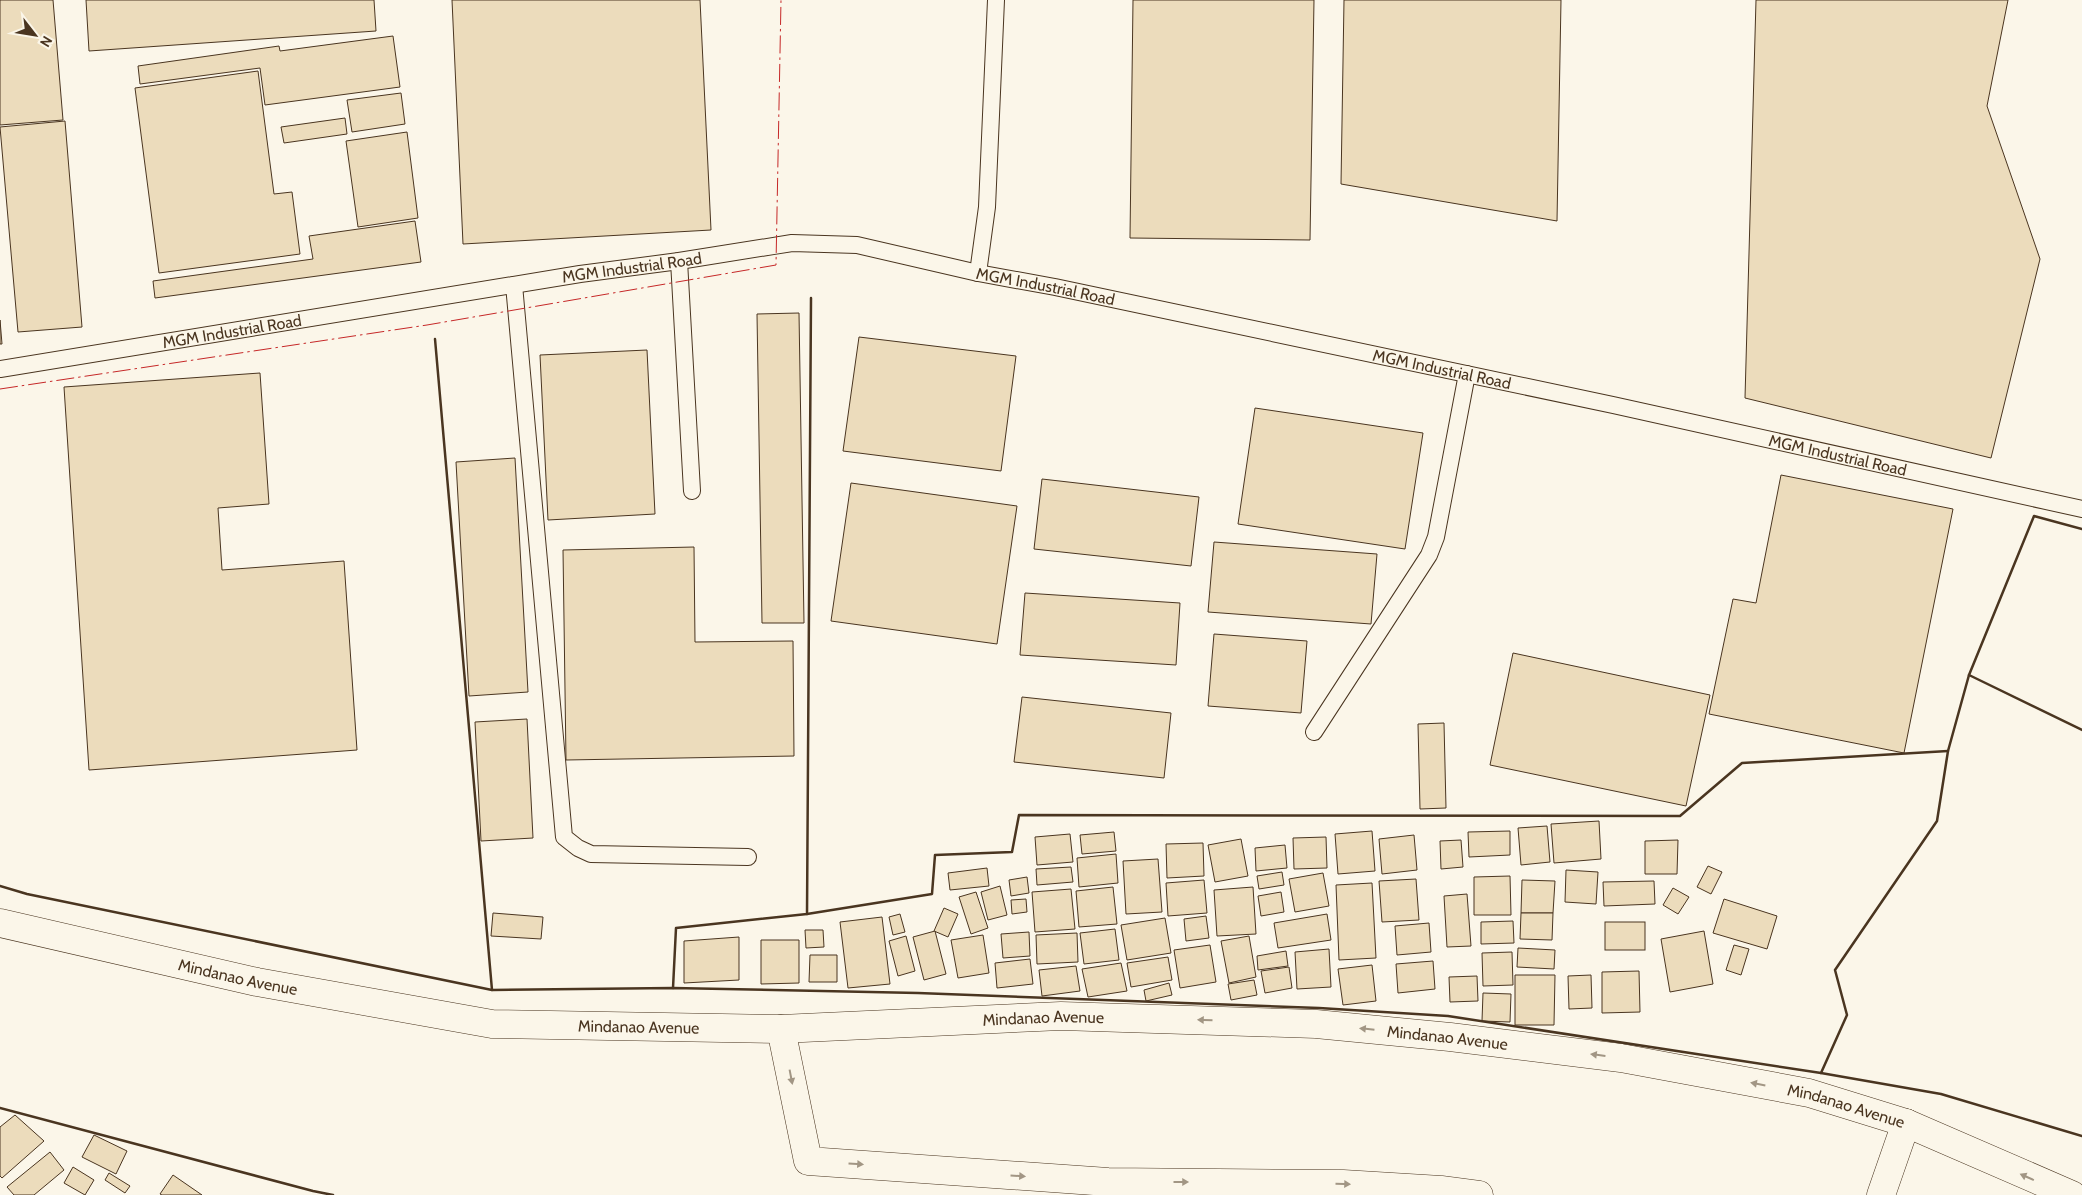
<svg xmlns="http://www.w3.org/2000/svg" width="2082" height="1195" viewBox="0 0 2082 1195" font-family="Cabin,sans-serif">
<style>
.building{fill:#ecdcbc;stroke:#4a3520}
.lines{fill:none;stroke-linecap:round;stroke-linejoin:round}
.service-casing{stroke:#4a3520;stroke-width:18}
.primary-casing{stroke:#4a3520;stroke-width:29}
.service{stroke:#fbf6e9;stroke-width:16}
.primary{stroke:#fbf6e9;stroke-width:28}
.wall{stroke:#4a3520;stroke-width:2.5}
.power{stroke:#c62828;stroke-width:1;stroke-dasharray:18 4 2.5 4;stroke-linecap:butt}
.oneway{fill:#a29684}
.labels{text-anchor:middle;stroke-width:4;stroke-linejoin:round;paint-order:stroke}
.street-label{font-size:16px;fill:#4a3520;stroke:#fbf6e9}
</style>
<rect width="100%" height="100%" fill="#fbf6e9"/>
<!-- building -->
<g class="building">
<path d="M0,0H53L63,120L0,125Z"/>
<path d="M86,0H374L376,31L89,51Z"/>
<path d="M452,0H700L711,230L463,244Z"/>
<path d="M1133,0H1314L1310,240L1130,238Z"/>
<path d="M1344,0H1561L1557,221L1341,184Z"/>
<path d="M1756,0H2008L1987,106L2040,259L1991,458L1745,398Z"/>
<path d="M393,36L400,87L265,105L260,68L140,84L138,66L279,46L280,51Z"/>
<path d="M258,71L274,194L292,192L300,254L159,273L135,88Z"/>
<path d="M401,93L405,124L352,132L347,100Z"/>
<path d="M345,118L347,134L284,143L281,127Z"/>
<path d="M65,121L82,327L18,332L0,127Z"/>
<path d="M407,132L418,218L358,227L346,141Z"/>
<path d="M415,221L421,262L155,298L153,281L313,259L309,236Z"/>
<path d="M799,313L804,623H762L757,314Z"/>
<path d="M0,320L2,344H0Z"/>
<path d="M859,337L1016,356L1001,471L843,451Z"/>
<path d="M647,350L655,514L548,520L540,355Z"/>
<path d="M260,373L269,504L218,508L222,570L344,561L357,750L89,770L64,387Z"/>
<path d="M1255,408L1423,433L1405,549L1238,524Z"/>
<path d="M515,458L528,692L469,696L456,462Z"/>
<path d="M1781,475L1953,509L1904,753L1709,714L1733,599L1756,603Z"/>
<path d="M1042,479L1199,497L1191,566L1034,549Z"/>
<path d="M851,483L1017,506L997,644L831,621Z"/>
<path d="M1214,542L1377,554L1371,624L1208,612Z"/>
<path d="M694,547L695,642L793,641L794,756L566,760L563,550Z"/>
<path d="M1025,593L1180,603L1176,665L1020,655Z"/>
<path d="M1214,634L1307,641L1301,713L1208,706Z"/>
<path d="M1513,653L1710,695L1686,806L1490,765Z"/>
<path d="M1022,697L1171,713L1164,778L1014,762Z"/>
<path d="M527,719L533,838L481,841L475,722Z"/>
<path d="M1444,723L1446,808L1420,809L1418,724Z"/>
<path d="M1599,821L1601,859L1554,863L1551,824Z"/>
<path d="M1547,826L1550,862L1521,865L1518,828Z"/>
<path d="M1372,831L1375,871L1338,874L1335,834Z"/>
<path d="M1510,831V855L1469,857L1468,832Z"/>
<path d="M1114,832L1116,851L1082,854L1080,835Z"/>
<path d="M1070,834L1073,862L1037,865L1035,837Z"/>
<path d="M1414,835L1417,870L1382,874L1379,839Z"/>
<path d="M1326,837L1327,868L1294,869L1293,838Z"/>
<path d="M1241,839L1248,876L1215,882L1208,845Z"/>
<path d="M1461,840L1463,867L1441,869L1440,841Z"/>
<path d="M1678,840L1677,874H1645V841Z"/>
<path d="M1203,843L1204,876L1167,878L1166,844Z"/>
<path d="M1285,845L1287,868L1256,871L1255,848Z"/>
<path d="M1116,854L1118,883L1079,887L1077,858Z"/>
<path d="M1158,859L1162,912L1126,914L1123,861Z"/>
<path d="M1708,866L1722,872L1711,894L1697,887Z"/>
<path d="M1071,867L1073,882L1037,885L1036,869Z"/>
<path d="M987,868L989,886L950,890L948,873Z"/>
<path d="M1566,870L1598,872L1596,904L1565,902Z"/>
<path d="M1282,872L1284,885L1259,889L1257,876Z"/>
<path d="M1323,873L1329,906L1295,912L1289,879Z"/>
<path d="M1510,876L1511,915H1474V877Z"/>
<path d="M1027,877L1029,893L1011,896L1009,880Z"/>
<path d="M1416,879L1419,920L1382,922L1379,881Z"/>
<path d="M1204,880L1207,913L1168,916L1166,883Z"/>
<path d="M1522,880L1555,881L1553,913H1521Z"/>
<path d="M1654,881L1655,904L1604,906L1603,882Z"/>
<path d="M1372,883L1376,958L1339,960L1336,885Z"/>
<path d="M1000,886L1007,915L988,920L981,892Z"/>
<path d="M1113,887L1117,924L1079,927L1076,891Z"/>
<path d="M1253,887L1256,934L1217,936L1214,890Z"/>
<path d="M1673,888L1689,897L1678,914L1663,905Z"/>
<path d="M1071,889L1075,929L1035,932L1032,892Z"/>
<path d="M976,892L988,928L971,934L959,897Z"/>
<path d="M1281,892L1284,912L1261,916L1258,896Z"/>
<path d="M1467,894L1471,946L1447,947L1444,896Z"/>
<path d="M1026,899L1027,912L1012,914L1011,900Z"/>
<path d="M1724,899L1777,916L1767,949L1713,933Z"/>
<path d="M944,908L958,914L948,937L934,931Z"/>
<path d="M493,913L543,917L541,939L491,936Z"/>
<path d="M1521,913H1553L1552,940L1520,939Z"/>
<path d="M900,914L905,932L893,935L889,917Z"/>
<path d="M1327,914L1331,940L1278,948L1274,923Z"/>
<path d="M1206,916L1209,938L1186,941L1184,919Z"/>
<path d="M882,917L890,984L848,988L840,922Z"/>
<path d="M1165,918L1171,953L1127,960L1121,925Z"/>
<path d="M1513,921L1514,943L1481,944V922Z"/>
<rect x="1605" y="922" width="40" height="28"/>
<path d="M1429,923L1431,952L1397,955L1395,926Z"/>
<path d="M1115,929L1119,960L1084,964L1080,933Z"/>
<path d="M805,930H823L824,947L806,948Z"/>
<path d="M935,931L946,974L924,980L913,937Z"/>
<path d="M1704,931L1713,984L1670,992L1661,939Z"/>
<path d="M1029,932L1030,956L1003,958L1001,934Z"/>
<path d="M1077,933L1078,962L1037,964L1036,935Z"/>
<path d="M983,935L989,973L958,978L951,940Z"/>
<path d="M906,936L915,971L898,976L889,941Z"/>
<path d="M1249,936L1256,977L1229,983L1221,941Z"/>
<path d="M739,937V980L684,983V941Z"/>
<path d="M761,940H799V983L761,984Z"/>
<path d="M1210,945L1216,982L1180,988L1174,950Z"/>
<path d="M1734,945L1749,949L1741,975L1726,970Z"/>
<path d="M1518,948L1555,950L1554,969L1517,967Z"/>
<path d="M1329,949L1331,987L1297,989L1295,952Z"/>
<path d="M1286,951L1288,966L1258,970L1257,956Z"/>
<path d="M1512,952L1513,985L1483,986L1482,953Z"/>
<path d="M810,955H837V982H809Z"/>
<path d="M1168,957L1172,980L1131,987L1127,963Z"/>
<path d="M1030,959L1033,984L997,988L995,963Z"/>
<path d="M1433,961L1435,989L1398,993L1396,964Z"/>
<path d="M1121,963L1127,991L1088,997L1082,969Z"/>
<path d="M1372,965L1376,1001L1343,1005L1338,969Z"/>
<path d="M1076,966L1080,991L1042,996L1039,970Z"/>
<path d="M1289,967L1292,988L1265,993L1261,971Z"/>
<path d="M1639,971L1640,1012L1602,1013V972Z"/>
<path d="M1515,975H1555L1554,1025H1515Z"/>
<path d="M1591,975L1592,1008L1569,1009L1568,976Z"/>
<path d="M1477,976L1478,1001L1450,1002L1449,977Z"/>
<path d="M1254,980L1257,995L1231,1000L1228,984Z"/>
<path d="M1169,983L1172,995L1146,1001L1144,990Z"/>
<path d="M1483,993L1511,994L1510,1022L1482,1021Z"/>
<path d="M15,1115L44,1141L2,1178L0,1176V1127Z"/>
<path d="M94,1135L127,1151L116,1174L82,1157Z"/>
<path d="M50,1152L64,1170L34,1195H14L7,1187Z"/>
<path d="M73,1167L94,1180L85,1195L64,1183Z"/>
<path d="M109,1173L130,1186L125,1193L105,1180Z"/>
<path d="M173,1175L202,1195H162L160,1194Z"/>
</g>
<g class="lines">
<defs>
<g id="service">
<path d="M679,261L692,491"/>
<path d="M978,273L987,207L996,0"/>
<path d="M514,285L564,837L578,848L591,854L748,857"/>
<path id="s1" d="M0,369L580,274L679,261L792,243L857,245L978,273L1055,287L1613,405L2082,509"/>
<path d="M1314,732L1429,555L1436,537L1467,374"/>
</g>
<g id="primary">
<path id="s2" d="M0,923L257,982L492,1024L781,1029L1061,1016L1316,1024L1450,1037L1621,1058L1809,1093L1906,1123L2072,1195"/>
<path d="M781,1029L808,1161L1108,1182L1343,1184L1441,1190L1479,1195"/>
<path d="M1881,1195L1906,1123"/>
</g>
</defs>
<!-- service casing -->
<use href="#service" class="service-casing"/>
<!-- primary casing -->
<use href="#primary" class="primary-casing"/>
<!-- service -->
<use href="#service" class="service"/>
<!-- primary -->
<use href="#primary" class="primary"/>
<!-- wall -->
<g class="wall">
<path d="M435,339L492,990"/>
<path d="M1969,675L2082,730"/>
<path d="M0,886L27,894L492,990L673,988L918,993L1319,1008L1448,1016L1821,1073L1941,1094L2082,1136"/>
<path d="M807,914L811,298"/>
<path d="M673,988L676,928L807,914L932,894L935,855L1012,852L1019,815L1680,816L1742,763L1948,751"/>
<path d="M1821,1073L1847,1015L1835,970L1937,821L1948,751L1969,675L2034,516L2082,529"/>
<path d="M0,1108L313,1191L333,1195"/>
</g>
<!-- power -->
<path class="power" d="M0,389L427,325L776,265L781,0"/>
</g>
<!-- one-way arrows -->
<defs><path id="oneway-solid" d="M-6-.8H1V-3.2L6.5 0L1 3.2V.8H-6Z" transform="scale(1.25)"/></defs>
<g class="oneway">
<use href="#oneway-solid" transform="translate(1205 1020) rotate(-178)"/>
<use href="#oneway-solid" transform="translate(1367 1029) rotate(-174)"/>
<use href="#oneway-solid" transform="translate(1598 1055) rotate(-173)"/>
<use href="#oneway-solid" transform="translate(791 1077) rotate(79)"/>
<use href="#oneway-solid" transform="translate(1758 1084) rotate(-169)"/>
<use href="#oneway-solid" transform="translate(856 1164) rotate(4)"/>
<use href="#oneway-solid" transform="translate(1018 1176) rotate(4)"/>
<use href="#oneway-solid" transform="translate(2027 1177) rotate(-156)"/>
<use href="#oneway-solid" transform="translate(1181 1182)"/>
<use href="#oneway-solid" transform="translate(1343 1184) rotate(2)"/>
</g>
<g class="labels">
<!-- street labels -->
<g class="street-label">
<text dy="6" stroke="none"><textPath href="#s1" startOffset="640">MGM Industrial Road</textPath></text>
<text dy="6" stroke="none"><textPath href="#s1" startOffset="1060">MGM Industrial Road</textPath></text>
<text dy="6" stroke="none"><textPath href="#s1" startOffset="235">MGM Industrial Road</textPath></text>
<text dy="6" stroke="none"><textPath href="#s1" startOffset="1465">MGM Industrial Road</textPath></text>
<text dy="6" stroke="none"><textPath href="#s1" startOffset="1870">MGM Industrial Road</textPath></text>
<text dy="6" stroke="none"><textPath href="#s2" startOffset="244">Mindanao Avenue</textPath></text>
<text dy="6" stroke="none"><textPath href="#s2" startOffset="1054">Mindanao Avenue</textPath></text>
<text dy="6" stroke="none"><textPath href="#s2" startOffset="649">Mindanao Avenue</textPath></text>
<text dy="6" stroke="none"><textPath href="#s2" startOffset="1459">Mindanao Avenue</textPath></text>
<text dy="6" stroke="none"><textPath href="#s2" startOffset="1864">Mindanao Avenue</textPath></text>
</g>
</g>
<!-- north arrow -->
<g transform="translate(35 35) rotate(121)" stroke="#fbf6e9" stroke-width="4" paint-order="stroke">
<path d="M0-4L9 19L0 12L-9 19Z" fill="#4a3520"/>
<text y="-8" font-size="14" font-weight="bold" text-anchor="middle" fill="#4a3520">N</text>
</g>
</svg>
